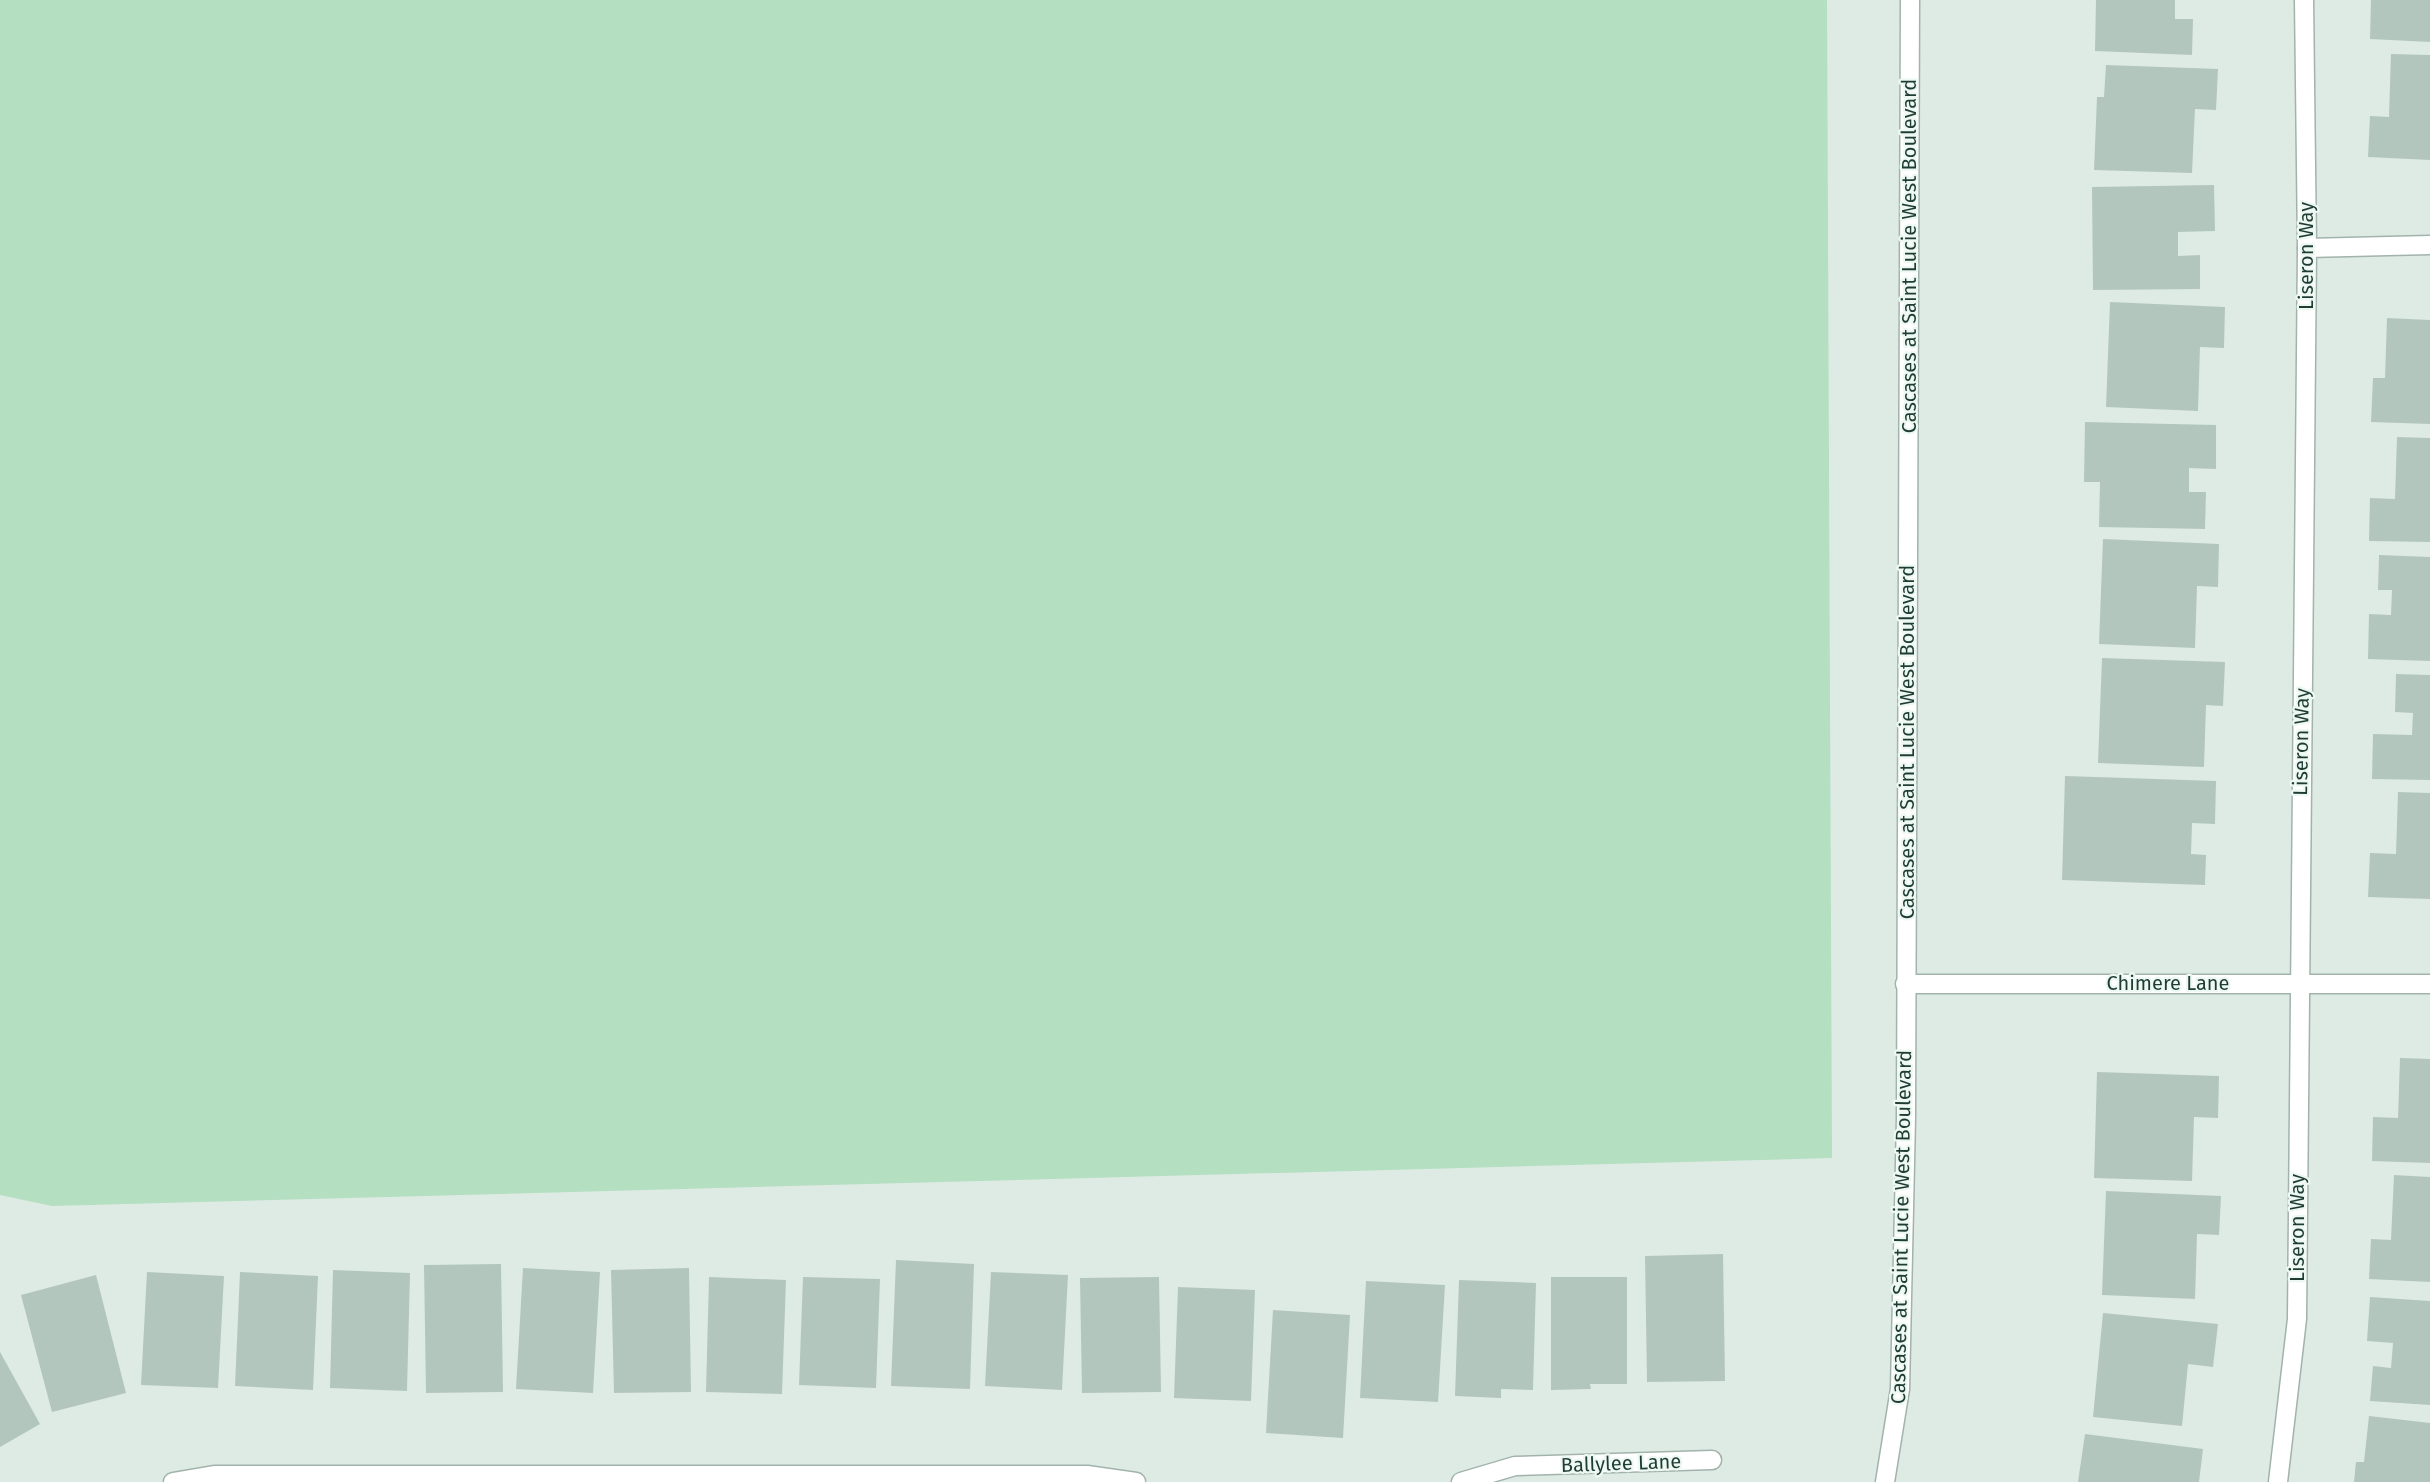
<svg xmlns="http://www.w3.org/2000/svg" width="2430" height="1482" viewBox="0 0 2430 1482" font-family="'Fira Sans',sans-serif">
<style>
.green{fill:#b4dfc0}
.building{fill:#b3c6be}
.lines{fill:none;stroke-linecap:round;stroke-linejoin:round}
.minor-casing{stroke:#a1b3ac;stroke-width:21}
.minor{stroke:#fff;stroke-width:18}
.labels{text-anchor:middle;stroke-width:4.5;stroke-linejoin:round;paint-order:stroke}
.street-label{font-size:20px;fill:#1e3c34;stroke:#eef8f3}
</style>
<rect width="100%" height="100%" fill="#deebe5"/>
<!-- green -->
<path class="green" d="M0,0H1827L1832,1158L52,1206L0,1195Z"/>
<!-- building -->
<g class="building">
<path d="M2096,0H2175V19H2193L2192,55L2095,51Z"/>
<path d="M2371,0H2430V42L2370,39Z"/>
<path d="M2391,54L2430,55V160L2368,157L2370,116L2389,117Z"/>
<path d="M2106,65L2218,69L2216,110L2195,109L2192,173L2094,170L2097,97H2104Z"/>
<path d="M2214,185L2215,231L2178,232V256L2200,255V289L2093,290L2092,187Z"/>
<path d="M2110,302L2225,307L2224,348L2200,347L2198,411L2106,407Z"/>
<path d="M2387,318L2430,320V424L2371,422L2373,378H2385Z"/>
<path d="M2085,422L2216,425V469L2189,468V492H2206L2205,529L2099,527L2100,482H2084Z"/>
<path d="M2397,437L2430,438V542L2369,541L2370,498L2395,499Z"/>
<path d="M2103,539L2219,544L2218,587L2197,586L2195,648L2099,644Z"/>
<path d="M2379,555L2430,557V661L2368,659L2369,614L2391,615L2392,590H2378Z"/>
<path d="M2102,658L2225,662L2223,706L2206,705L2204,767L2098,763Z"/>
<path d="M2396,674L2430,675V780L2372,779L2373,734L2412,735L2413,713L2395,712Z"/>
<path d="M2065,776L2216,781L2215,824L2192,823L2191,854L2206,855L2205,885L2062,880Z"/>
<path d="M2398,792L2430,793V899L2368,897L2370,853L2396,854Z"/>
<path d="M2400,1058L2430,1059V1163L2372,1161L2373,1117L2398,1118Z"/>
<path d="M2097,1072L2219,1076L2218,1118L2194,1117L2192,1181L2094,1178Z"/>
<path d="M2394,1175L2430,1177V1282L2369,1279L2371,1239L2391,1240Z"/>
<path d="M2106,1191L2221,1196L2219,1235L2197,1234L2195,1299L2102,1295Z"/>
<path d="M1723,1254L1725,1381L1647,1382L1645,1256Z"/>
<path d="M896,1260L974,1264L970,1389L891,1386Z"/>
<path d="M501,1264L503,1392L426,1393L424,1265Z"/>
<path d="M523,1268L600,1272L593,1393L516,1389Z"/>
<path d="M689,1268L691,1392L614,1393L611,1270Z"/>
<path d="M333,1270L410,1273L407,1391L330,1388Z"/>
<path d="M147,1272L224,1276L218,1388L141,1385Z"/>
<path d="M240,1272L318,1276L313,1390L235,1386Z"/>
<path d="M991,1272L1068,1275L1062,1390L985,1386Z"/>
<path d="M96,1275L126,1393L52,1412L21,1295Z"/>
<path d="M709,1277L786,1280L782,1394L706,1392Z"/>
<path d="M803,1277L880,1279L876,1388L799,1385Z"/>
<path d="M1159,1277L1161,1392L1082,1393L1080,1278Z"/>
<path d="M1551,1277H1627V1384H1590L1591,1389L1551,1390Z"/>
<path d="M1459,1280L1536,1283L1533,1390L1501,1389V1398L1455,1396Z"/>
<path d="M1366,1281L1445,1285L1438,1402L1360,1398Z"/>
<path d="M1178,1287L1255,1290L1251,1401L1174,1398Z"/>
<path d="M2370,1297L2430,1301V1405L2370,1401L2373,1366L2391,1368L2393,1343L2367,1341Z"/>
<path d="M1273,1310L1350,1315L1343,1438L1266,1433Z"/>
<path d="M2103,1313L2218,1324L2213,1367L2188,1364L2182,1426L2093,1417Z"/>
<path d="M0,1352L40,1424L0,1447Z"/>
<path d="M2369,1416L2430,1423V1482H2354L2356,1462H2364Z"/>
<path d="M2085,1434L2203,1449L2199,1482H2078Z"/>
</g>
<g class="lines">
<defs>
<g id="minor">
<path d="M2307,248L2430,245"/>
<path d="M1905,984H2430"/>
<path d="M173,1482L214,1475H1087L1136,1482"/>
<path d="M1461,1482L1515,1466L1712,1460"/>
<path d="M1885,1482L1900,1389L1906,1118L1910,0"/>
<path d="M2278,1482L2297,1319L2307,248L2304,0"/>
</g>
</defs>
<!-- minor casing -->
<use href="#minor" class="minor-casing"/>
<!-- minor -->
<use href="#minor" class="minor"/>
</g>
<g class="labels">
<!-- street labels -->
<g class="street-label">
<text transform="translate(1909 256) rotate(-90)" y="7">Cascases at Saint Lucie West Boulevard</text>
<text transform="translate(2306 256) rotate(-90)" y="7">Liseron Way</text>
<text transform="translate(1907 742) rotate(-90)" y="7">Cascases at Saint Lucie West Boulevard</text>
<text transform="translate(2301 742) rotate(-89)" y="7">Liseron Way</text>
<text x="2168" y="990">Chimere Lane</text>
<text transform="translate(1901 1227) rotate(-89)" y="7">Cascases at Saint Lucie West Boulevard</text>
<text transform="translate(2297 1228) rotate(-90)" y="7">Liseron Way</text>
<text transform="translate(1621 1463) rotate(-2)" y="7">Ballylee Lane</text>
</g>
</g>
</svg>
